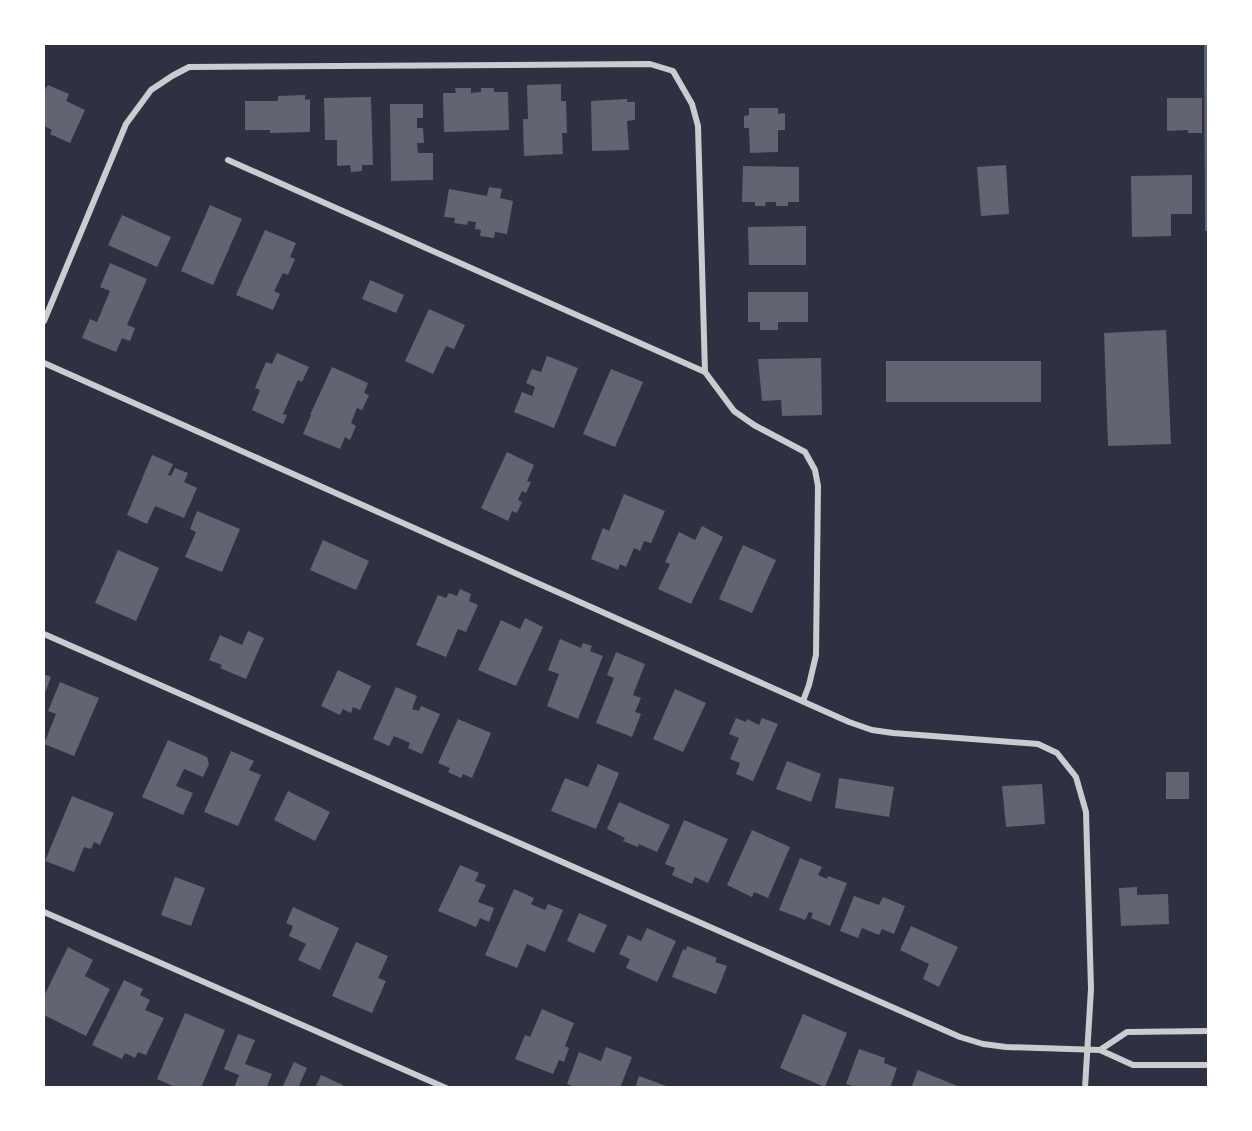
<svg xmlns="http://www.w3.org/2000/svg" width="1252" height="1131" viewBox="0 0 1252 1131" font-family="'Sofia Sans Condensed',sans-serif">
<style>
.building{fill:#626471}
.lines{fill:none;stroke-linecap:round;stroke-linejoin:round}
.minor{stroke:#caccd0;stroke-width:6}
</style>
<rect width="100%" height="100%" fill="#2d3142"/>
<!-- building -->
<g class="building">
<path d="M1204,44H1208V231H1205Z"/>
<path d="M561,84V101H566L567,133H562L563,154L524,156L523,119H528L527,85Z"/>
<path d="M48,85L69,94L66,101L85,110L70,143L50,134L52,130L44,126V91Z"/>
<path d="M455,88H471V93L481,92V88H494V92H508L509,130L444,132L443,93H456Z"/>
<path d="M305,95V100L310,99V132L270,133V130H245V101H278V96Z"/>
<path d="M371,97L373,165H362V171L351,172L350,165L337,166V140H325L324,98Z"/>
<path d="M1167,98H1202V133H1188V130L1167,131Z"/>
<path d="M627,99V102H635V120L627,121L629,150L592,151L591,101Z"/>
<path d="M390,104H423V118H417V128H423L424,143H417L418,153H433V180L391,181Z"/>
<path d="M749,108H778V114L785,113V130H778V152L750,153L749,128H744V116L749,115Z"/>
<path d="M1006,165L1009,214L981,216L977,167Z"/>
<path d="M743,166L799,167V202H788V206H776V202H766L765,206H755V202H742Z"/>
<path d="M1192,175V214H1171V236L1132,237L1131,176Z"/>
<path d="M489,187L502,189L500,198L513,201L507,234L495,232L494,238L480,236L481,230L475,229L476,222L468,221L467,225L454,223L455,218L444,217L449,189L487,196Z"/>
<path d="M210,205L242,219L213,285L181,271Z"/>
<path d="M122,215L171,237L157,267L108,245Z"/>
<path d="M806,226V265H749L748,227Z"/>
<path d="M265,230L296,243L290,257L295,259L288,275L283,273L274,291L280,294L273,310L236,295Z"/>
<path d="M110,263L147,279L127,325L135,328L130,341L122,338L116,352L82,338L90,319L97,322L110,291L100,287Z"/>
<path d="M370,280L404,295L396,313L362,299Z"/>
<path d="M748,292H808V322H778V330H760V322H748Z"/>
<path d="M429,309L465,325L454,349L446,346L433,374L405,361Z"/>
<path d="M1166,330L1171,444L1108,446L1104,333Z"/>
<path d="M277,353L309,367L302,382L298,380L283,414L287,415L283,424L252,410L260,390L255,388L266,362L272,364Z"/>
<path d="M547,356L578,368L554,428L514,412L522,392L532,396L535,387L526,383L532,369L541,372Z"/>
<path d="M821,358L822,415L782,416L781,400L762,401L758,359Z"/>
<rect x="886" y="361" width="155" height="41"/>
<path d="M332,367L368,383L364,393L369,395L362,410L357,408L351,423L356,426L350,440L345,437L340,449L303,434L311,415H310Z"/>
<path d="M611,369L643,382L615,447L583,434Z"/>
<path d="M507,452L534,465L527,481L531,482L526,493L522,491L518,500L522,502L517,513L512,511L508,521L481,508Z"/>
<path d="M152,455L173,464L168,475L171,476L175,468L188,473L184,482L197,488L184,518L155,506L147,524L127,515Z"/>
<path d="M624,494L665,511L651,543L644,541L640,551L634,548L626,567L620,564L618,570L591,559L603,528L609,531Z"/>
<path d="M197,511L240,529L222,572L185,557L196,532L190,529Z"/>
<path d="M702,526L723,537L691,604L658,589L670,564L665,562L679,532L695,540Z"/>
<path d="M323,540L369,561L356,590L310,570Z"/>
<path d="M743,545L776,560L752,613L719,599Z"/>
<path d="M118,550L159,568L136,621L95,603Z"/>
<path d="M460,589L471,594L469,601L478,605L466,632L458,629L446,657L416,645L438,595L446,598L449,593L457,596Z"/>
<path d="M525,618L543,627L516,686L478,670L501,620L520,629Z"/>
<path d="M248,631L264,638L246,679L220,668L222,665L209,660L220,635L242,645Z"/>
<path d="M560,639L581,648L583,643L592,646L590,651L603,656L578,719L547,706L559,674L548,670Z"/>
<path d="M616,652L645,664L633,695L641,698L635,712L641,714L632,737L596,723L614,678L607,675Z"/>
<path d="M338,670L371,686L360,710L353,707L351,713L343,709L340,715L321,706Z"/>
<path d="M44,674L51,677L44,696Z"/>
<path d="M60,682L99,698L74,756L44,744L56,714L48,711Z"/>
<path d="M396,687L417,696L412,709L419,711L421,706L440,714L422,754L408,748L410,743L394,736L389,746L373,739Z"/>
<path d="M675,689L706,703L683,752L653,739Z"/>
<path d="M736,718L746,722L747,719L759,725L762,718L778,724L753,781L736,774L740,763L730,759L739,738L729,734Z"/>
<path d="M458,719L491,733L472,778L463,774L461,778L448,772L450,768L438,763Z"/>
<path d="M168,740L207,757L209,764L203,777L184,769L176,786L193,793L183,815L142,797Z"/>
<path d="M231,751L254,761L249,770L261,775L238,826L204,812Z"/>
<path d="M787,761L821,774L811,802L776,789Z"/>
<path d="M598,764L619,773L596,829L551,811L565,778L588,787Z"/>
<rect x="1166" y="772" width="23" height="27"/>
<path d="M839,778L894,787L889,817L835,808Z"/>
<path d="M1042,784L1045,824L1006,827L1002,786Z"/>
<path d="M288,791L330,812L315,841L274,820Z"/>
<path d="M72,796L114,813L100,845L94,842L91,849L84,847L74,872L45,861Z"/>
<path d="M619,802L670,825L657,852L639,844L638,847L623,841L625,838L607,829Z"/>
<path d="M684,820L728,839L708,883L695,877L692,884L672,875L675,868L665,864Z"/>
<path d="M752,830L790,847L768,898L754,892L752,897L727,885Z"/>
<path d="M800,858L822,867L818,875L827,879L828,876L847,883L830,926L811,918L813,913L809,912L805,920L779,910Z"/>
<path d="M460,865L479,873L475,881L486,885L478,902L494,908L489,922L480,918L476,927L438,911Z"/>
<path d="M175,877L205,888L191,926L161,915Z"/>
<path d="M1137,887V895L1168,894L1169,924L1121,926L1119,888Z"/>
<path d="M514,889L534,898L531,904L545,910L548,904L563,910L545,952L527,944L517,968L485,955Z"/>
<path d="M854,896L879,905L883,897L905,906L894,934L882,929L879,935L862,928L858,938L840,931Z"/>
<path d="M293,907L339,928L320,970L298,960L306,944L289,936L293,926L286,923Z"/>
<path d="M579,913L607,925L594,953L567,941Z"/>
<path d="M911,926L958,947L939,987L923,979L929,964L900,950Z"/>
<path d="M647,928L676,941L657,982L626,968L630,959L619,954L628,935L641,941Z"/>
<path d="M356,942L388,956L378,978L386,981L372,1013L332,996Z"/>
<path d="M687,946L717,958L715,962L727,966L716,994L672,977L683,949L686,950Z"/>
<path d="M68,947L93,960L85,976L110,989L86,1036L44,1015V996Z"/>
<path d="M124,980L143,989L140,995L150,1000L145,1010L164,1018L146,1055L138,1052L135,1058L125,1053L122,1059L92,1045Z"/>
<path d="M542,1009L574,1023L565,1046L569,1048L564,1062L559,1060L553,1074L515,1059L525,1035L530,1037Z"/>
<path d="M185,1013L225,1030L201,1088H177L157,1079Z"/>
<path d="M803,1014L847,1033L825,1087L780,1068Z"/>
<path d="M238,1034L255,1040L245,1064L272,1074L266,1088H234L239,1075L224,1069Z"/>
<path d="M606,1047L632,1057L620,1088H577L567,1084L579,1052L601,1061Z"/>
<path d="M859,1049L885,1058L884,1063L897,1068L890,1088H858L846,1084Z"/>
<path d="M294,1062L307,1068L298,1088H282Z"/>
<path d="M918,1070L960,1087V1088H911Z"/>
<path d="M321,1075L343,1085L342,1088H315Z"/>
<path d="M639,1076L669,1087V1088H635Z"/>
</g>
<g class="lines">
<!-- minor -->
<g class="minor">
<path d="M228,160L705,372L734,411L754,425L805,452L815,470L818,486L816,655L809,685L803,701"/>
<path d="M44,321L126,124L151,90L172,76L189,67L650,64L673,71L692,104L698,126L705,372"/>
<path d="M44,363L849,722L872,730L893,733L1038,744L1057,753L1076,777L1086,812L1091,989L1085,1088"/>
<path d="M44,634L960,1037L983,1044L1006,1047L1100,1050L1133,1065H1208"/>
<path d="M44,912L446,1088"/>
<path d="M1100,1050L1127,1032L1208,1031"/>
</g>
</g>
<!-- border -->
<rect width="1252" height="1131" fill="none" stroke="#ffffff" stroke-width="90"/>
</svg>
